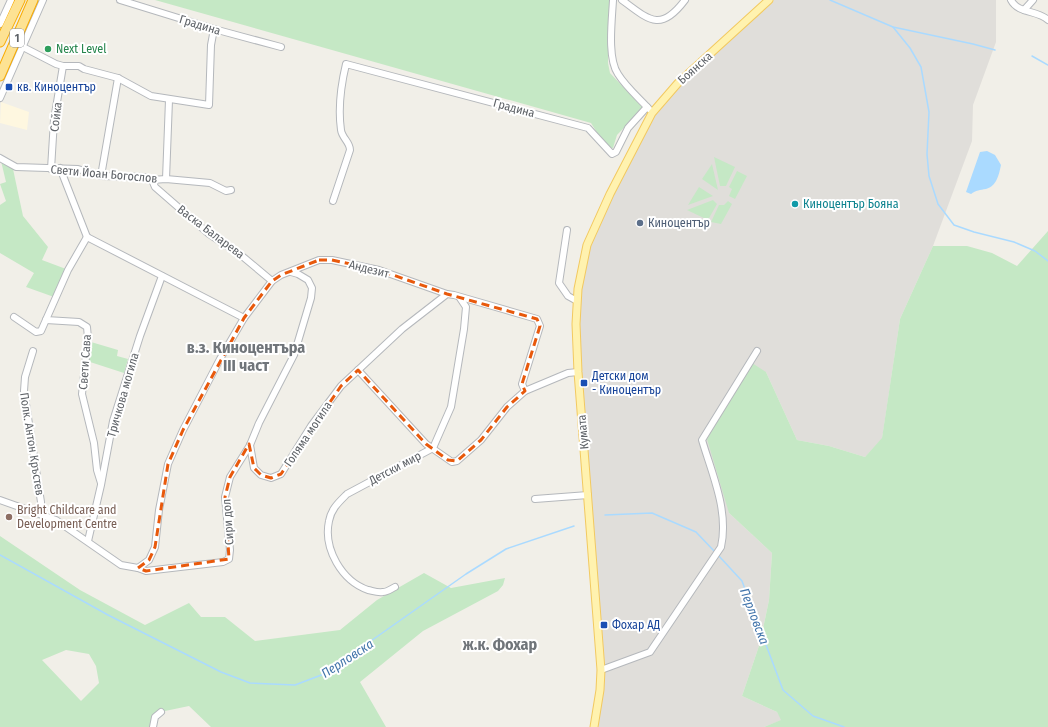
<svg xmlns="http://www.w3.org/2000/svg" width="1048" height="727" viewBox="0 0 1048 727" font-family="'Fira Sans Condensed',sans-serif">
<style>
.commercial{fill:#fef7e0}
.industrial{fill:#e0deda}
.green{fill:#c5e8c5;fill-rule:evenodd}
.water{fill:#aadaff}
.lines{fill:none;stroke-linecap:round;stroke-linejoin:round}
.stream{stroke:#aadaff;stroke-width:1.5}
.minor-casing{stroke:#b5b8bc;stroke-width:8}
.major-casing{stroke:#f2c960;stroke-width:9}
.highway-casing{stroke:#f9ab00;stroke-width:11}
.minor{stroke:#fff;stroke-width:6}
.major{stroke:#fff2af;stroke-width:7}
.highway{stroke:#fde293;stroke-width:9}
.marked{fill:none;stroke:#e8590c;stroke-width:3;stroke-dasharray:8 5;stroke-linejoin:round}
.leisure-dot{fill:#2e9e5b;stroke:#fff;stroke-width:1.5}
.transit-dot{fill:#1a4fb4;stroke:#fff;stroke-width:1.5}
.culture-dot{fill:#0f9aa8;stroke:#fff;stroke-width:1.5}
.service-dot{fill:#5c6f8a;stroke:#fff;stroke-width:1.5}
.education-dot{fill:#8d6e63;stroke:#fff;stroke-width:1.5}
.labels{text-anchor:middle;stroke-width:4;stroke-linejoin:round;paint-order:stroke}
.shield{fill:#fff;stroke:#8f9295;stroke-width:1}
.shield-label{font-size:11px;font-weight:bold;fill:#5f6368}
.street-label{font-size:12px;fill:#5f6368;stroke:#fff}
.leisure-label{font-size:12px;fill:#27864d;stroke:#fff;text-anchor:start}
.transit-label{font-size:12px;fill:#164399;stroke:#fff;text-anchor:start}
.culture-label{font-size:12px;fill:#0d838f;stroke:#fff;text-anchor:start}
.service-label{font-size:12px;fill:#4e5e75;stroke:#fff;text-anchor:start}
.education-label{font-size:12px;fill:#785e54;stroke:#fff;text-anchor:start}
.water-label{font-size:13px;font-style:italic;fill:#4174aa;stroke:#fff}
.district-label{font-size:16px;font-weight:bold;fill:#70757a;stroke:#fff}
</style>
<rect width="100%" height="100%" fill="#f1efe8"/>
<!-- commercial -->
<path class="commercial" d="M1,102L29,112L27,130L0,123Z"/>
<!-- industrial -->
<path class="industrial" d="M769,0H996V42L973,105L972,141L933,246L900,319L882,439L865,457L829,446L797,440L766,372L729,513L772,553L769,600L760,643L742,696L777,712L782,720L764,727H594L600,690L576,324L587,245L652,113L678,83Z"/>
<!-- green -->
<g class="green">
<path d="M155,0H610L608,63L610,73L643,108L617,135L613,148L606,147L591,123Z"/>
<path d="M714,157L735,167L726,186H720Z"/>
<path d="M1,161L13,169L23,216L48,247L42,260L66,269L54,297L26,287L34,273L0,253V205L6,201L0,184L6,182Z"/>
<path d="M712,164L718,190L702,179Z"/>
<path d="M737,171L747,176L735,199L729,196L732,189L729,187Z"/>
<path d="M699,187L713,196L688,205Z"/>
<path d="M713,200L717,204L708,220L687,210Z"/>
<path d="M728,201L732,204L721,224L711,222L719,205H724Z"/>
<path d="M1048,231V727H764L781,720L777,712L742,696L760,643L769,600L772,553L729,513L707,439L752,363L766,372L797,440L829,446L865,457L882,438L900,319L933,246H967L992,253L1017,266Z"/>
<path d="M91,342L118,350L117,356L128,359L124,373L87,361Z"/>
<path d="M0,536L80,590L145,625L189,603L201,617H225L255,641L340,630L377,600L424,573L451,588L505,578L503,585L498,591L423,631L360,682L386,727H211L189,706L165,711L149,727H0ZM66,650L89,654L96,666L99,683L81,701L42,660Z"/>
</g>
<!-- water -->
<path class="water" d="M987,151L995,155L1001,165C999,174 997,186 986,189C980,190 976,190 971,194L966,192L980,152Z"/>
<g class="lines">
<!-- stream -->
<g class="stream">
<path d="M830,0L893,27L973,44L995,50"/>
<path d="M893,27L910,48L921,67L929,112L927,154L929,176L938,204L954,225L974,232L1014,242L1035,251L1048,261"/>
<path d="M1032,56L1048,65"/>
<path d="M605,515L652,513L696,532L715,552"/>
<path d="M0,555L108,615L221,672L250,683L295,685L324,674L466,574L506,549L574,526"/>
<path d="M718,555L742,581L783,690L813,716L844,727"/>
</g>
<defs>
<g id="minor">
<path d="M120,0L214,29L281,47"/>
<path d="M613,0C612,20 607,58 618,74C626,87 639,98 649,109"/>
<path d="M622,0C650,21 661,32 685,0"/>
<path d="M1011,0C1018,14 1038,10 1048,20"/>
<path d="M1024,10L1033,0"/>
<path d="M0,24L11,0"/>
<path d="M23,47L56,64L63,66H79L84,69L118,78L151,96L209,105L211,45L214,29"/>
<path d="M0,98L43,0"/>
<path d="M0,158L16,167L78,169L101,176L144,177L152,180L166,179L210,183L226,191L231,190"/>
<path d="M60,168L87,237"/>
<path d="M51,169L54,120L63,66"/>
<path d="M101,176L118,78"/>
<path d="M166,179L169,100"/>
<path d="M152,180L155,187L209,234L242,256L272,281"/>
<path d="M333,201L350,150C350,142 342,138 341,130C338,109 341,85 346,64L588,128L612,154L616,152L628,128L647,107"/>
<path d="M567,230L559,283L568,296L577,301"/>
<path d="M87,237L244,318"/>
<path d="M14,317L36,332L41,331L68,270L87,237"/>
<path d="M46,320L79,322L87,327L88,338L82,394L94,443L97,470L101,483"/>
<path d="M33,351L25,377L24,391L41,502V513"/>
<path d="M358,370L426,444L452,462L457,461L481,440L507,407L525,391L568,373L578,372"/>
<path d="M250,445L254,468L261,475L271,478L281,474L311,426L341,386L402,329L447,294L454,295L537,319L540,326L522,384L525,391"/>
<path d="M433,448L451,407L464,329L466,307L460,298"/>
<path d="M535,499L588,495"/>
<path d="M0,500L56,520L121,565L138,568L149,560L155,547L159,510L168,464L183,430L220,359L244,318L272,281L281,275L319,260H332L379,270L447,294"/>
<path d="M88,541L101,485L113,421L140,336L162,276"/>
<path d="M138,568L146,571L223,562L229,559L230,550L225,497L230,477L250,445L259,423L294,355L311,298L312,288L308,280L298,274L291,272"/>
<path d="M395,587C391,589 387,592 383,592C378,593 373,591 368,590C342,581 323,549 329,521C331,509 339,502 347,494L433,448"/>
<path d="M601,670L650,652L721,547C729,511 712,474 702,440L757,351"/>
<path d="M153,727L155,717L161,712"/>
</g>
<path id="major" d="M594,727L600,690L601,670L578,372L576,324L578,289L587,245L610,194L652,113L678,83L769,0"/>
<g id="highway">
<path d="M0,42L20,0"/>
<path d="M0,76L33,0"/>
</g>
</defs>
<!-- minor casing -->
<use href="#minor" class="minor-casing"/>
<!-- major casing -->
<use href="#major" class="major-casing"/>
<!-- highway casing -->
<use href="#highway" class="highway-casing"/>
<!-- minor -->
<use href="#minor" class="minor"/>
<!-- major -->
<use href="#major" class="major"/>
<!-- highway -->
<use href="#highway" class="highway"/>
</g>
<!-- marked area -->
<path class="marked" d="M319,260H332L379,270L447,294L537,319L540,326L522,384L525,391L507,407L481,440L457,461L448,460L426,444L358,370L341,386L281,474L271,478L261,475L254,468L249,444L230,477L225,497L229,559L146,571L138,568L149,560L155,547L168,464L183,430L244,318L272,281L281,275Z"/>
<!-- markers -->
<circle class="leisure-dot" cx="48" cy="49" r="4"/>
<g class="transit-dot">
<rect x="5" y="83" width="8" height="8" rx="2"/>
<rect x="580" y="379" width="8" height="8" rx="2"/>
<rect x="600" y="621" width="8" height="8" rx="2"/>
</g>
<circle class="culture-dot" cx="795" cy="204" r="4"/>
<circle class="service-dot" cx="640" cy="223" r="4"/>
<circle class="education-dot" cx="9" cy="517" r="4"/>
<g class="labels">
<!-- shield labels -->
<rect class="shield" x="10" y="29" width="14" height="18" rx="3"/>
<g class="shield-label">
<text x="17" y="42">1</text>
</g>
<!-- street labels -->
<g class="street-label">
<text transform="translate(200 25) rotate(17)" y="4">Градина</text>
<text transform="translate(695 68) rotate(-42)" y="4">Боянска</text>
<text transform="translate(514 108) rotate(15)" y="4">Градина</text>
<text transform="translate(56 117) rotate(-83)" y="4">Сойка</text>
<text transform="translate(104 174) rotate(5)" y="4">Свети Йоан Богослов</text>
<text transform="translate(211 232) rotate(37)" y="4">Васка Баларева</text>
<text transform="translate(369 269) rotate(14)" y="4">Андезит</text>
<text transform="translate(85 362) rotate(-86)" y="4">Свети Сава</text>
<text transform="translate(123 395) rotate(-74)" y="4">Тричкова могила</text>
<text transform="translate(583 432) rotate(-95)" y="4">Кумата</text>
<text transform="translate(308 434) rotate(-56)" y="4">Голяма могила</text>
<text transform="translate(32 444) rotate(81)" y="4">Полк. Антон Кръстев</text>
<text transform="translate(395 468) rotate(-28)" y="4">Детски мир</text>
<text transform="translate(228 522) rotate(-94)" y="4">Сири дол</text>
</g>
<!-- leisure labels -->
<g class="leisure-label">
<text x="56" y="53">Next Level</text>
</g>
<!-- transit labels -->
<g class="transit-label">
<text x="17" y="91">кв. Киноцентър</text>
<text x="592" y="380">Детски дом<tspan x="592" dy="14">- Киноцентър</tspan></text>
<text x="612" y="629">Фохар АД</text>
</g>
<!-- culture labels -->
<g class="culture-label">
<text x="803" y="208">Киноцентър Бояна</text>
</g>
<!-- service labels -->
<g class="service-label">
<text x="648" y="227">Киноцентър</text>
</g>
<!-- education labels -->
<g class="education-label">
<text x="17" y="514">Bright Childcare and<tspan x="17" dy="14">Development Centre</tspan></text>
</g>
<!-- water labels -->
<g class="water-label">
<text transform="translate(755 616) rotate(69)" y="5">Перловска</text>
<text transform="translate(347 658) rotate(-33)" y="5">Перловска</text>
</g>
<!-- district labels -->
<g class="district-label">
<text x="246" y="353">в.з. Киноцентъра<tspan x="246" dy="18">ІІІ част</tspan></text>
<text x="500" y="650">ж.к. Фохар</text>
</g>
</g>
</svg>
